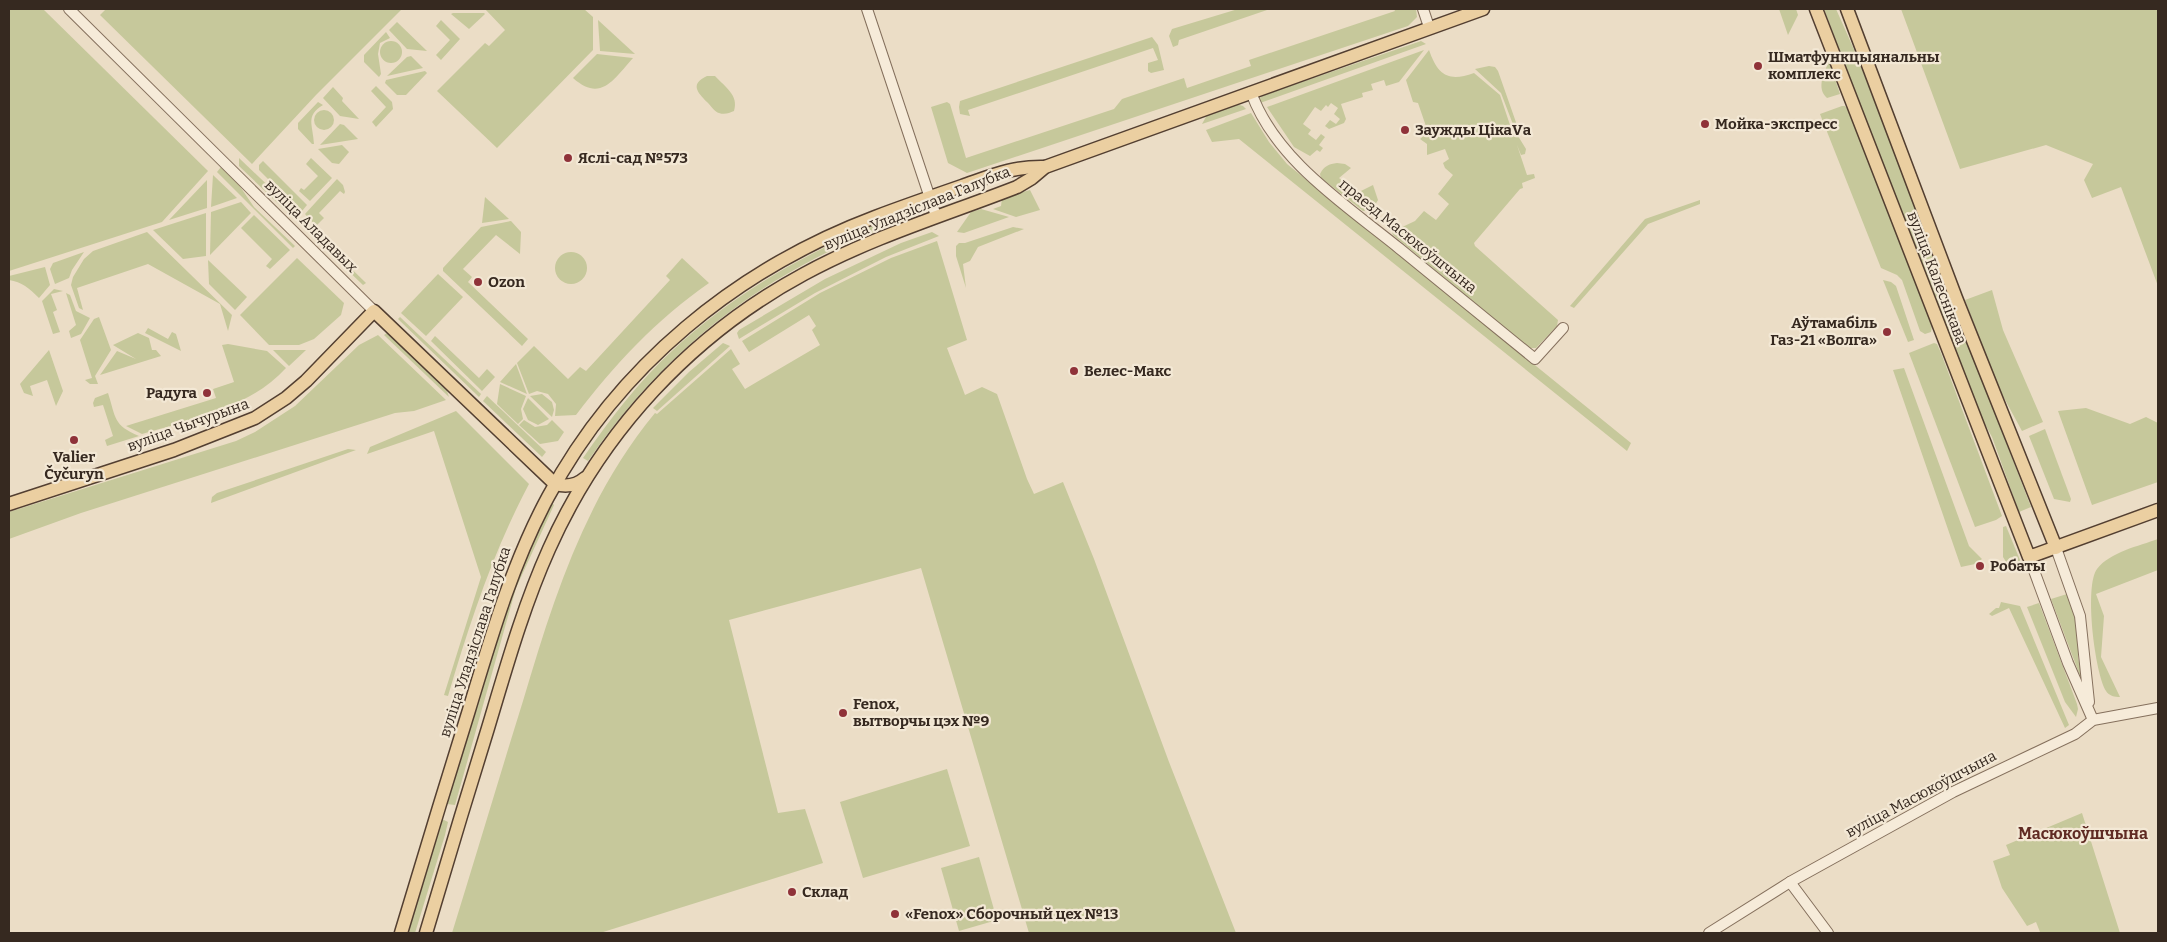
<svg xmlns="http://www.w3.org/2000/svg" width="2167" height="942" viewBox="0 0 2167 942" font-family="Bitter,serif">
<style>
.green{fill:#c6c89b}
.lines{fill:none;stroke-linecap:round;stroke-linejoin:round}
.minor-casing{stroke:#85705d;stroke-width:12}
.major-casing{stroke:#533f31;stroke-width:15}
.minor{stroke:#f6ebd9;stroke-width:10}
.major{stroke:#ebcfa1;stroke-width:12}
.poi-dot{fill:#8f3239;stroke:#f3e8d5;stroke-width:2}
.labels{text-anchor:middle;stroke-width:4.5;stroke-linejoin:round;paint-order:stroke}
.poi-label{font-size:15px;font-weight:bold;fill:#362920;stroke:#f3e8d5;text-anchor:start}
.street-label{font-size:15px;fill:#362920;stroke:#f3e8d5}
.neighbourhood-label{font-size:16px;font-weight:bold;fill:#602b23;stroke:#f3e8d5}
</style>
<rect width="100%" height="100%" fill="#ebddc6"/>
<!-- green -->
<g class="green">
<path d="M9,9H43L208,171L162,222L9,271Z"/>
<path d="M106,9H402L316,95L252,164L100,15Z"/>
<path d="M485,9H584L593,17V50L497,148L437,91L485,43L489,46L505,30Z"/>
<path d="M1238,9H1270L1179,40L1178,45L1173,47L1169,36L1172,29Z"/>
<path d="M1394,9H1416L1417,17L1408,26L967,173L948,163L931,107L947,102L950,104L966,158L1114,109L1122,99L1184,78L1187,88L1251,66L1249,60L1395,11Z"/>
<path d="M1779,9H1796L1798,15L1788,35Z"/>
<path d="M1824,9H1836L1856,54L2031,507L2019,512L1992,437L1973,402Z"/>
<path d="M1901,9H2158V286L2121,187L2092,198L2084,180L2093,164L2046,145L1960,169Z"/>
<path d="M453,13H484L485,14L469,29L451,14Z"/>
<path d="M441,20L460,39L441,60L436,55L450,40L436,26Z"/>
<path d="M598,20L635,54L600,51Z"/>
<path d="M397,22L427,51L407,49L389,30Z"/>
<path d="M386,32L390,38L380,43L378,54L381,74L379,77L364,62V55Z"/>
<path d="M1152,37L1158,45L1164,70L1151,73L1148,71V63L1158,60L1153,48L968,110L970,116L960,114L959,107L960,101Z"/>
<path d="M1421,41L1426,44L1260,103V98L1264,95Z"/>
<circle cx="391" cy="52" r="11"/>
<path d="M1424,50L1399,82L1386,86L1384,80L1371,84L1373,90L1362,93L1363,97L1341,104L1346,119L1344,123L1329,129L1325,126L1330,120L1336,124L1340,119L1334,114L1338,108L1331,103L1328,107L1326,105L1321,111L1315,107L1303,124L1311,130L1308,134L1316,140L1321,134L1325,137L1319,145L1323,148L1320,152L1317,150L1310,156L1294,147L1267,107Z"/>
<path d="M1429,50C1438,76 1449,82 1474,73L1500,95L1514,137L1518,136L1526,149L1525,154L1521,155L1517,145L1527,175L1534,174L1535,178L1522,183L1523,188L1520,189L1474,243L1475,246L1558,320L1557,326L1536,348H1529L1393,235L1392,232L1395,228L1398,229L1415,221L1424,211L1436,220L1449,204L1438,194L1453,175L1445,168L1443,163L1449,159L1445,149L1427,155V144L1420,139L1428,132L1418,103L1413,102L1406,80Z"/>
<path d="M597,54L633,58C614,79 601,103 573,78Z"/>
<path d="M411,56L423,68L387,76L407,57Z"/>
<path d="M1829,61L1840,94L1827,98C1816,88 1824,73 1829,61Z"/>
<path d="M1489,66L1495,67L1498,71L1518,128L1514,127L1501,93L1475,69Z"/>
<path d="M425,71L427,73L406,95H397L385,83L386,80Z"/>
<path d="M707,76H715C725,87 739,95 734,111C729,113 725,115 719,113C715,112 711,106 707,102C697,92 690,84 707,76Z"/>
<path d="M376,86L392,102L393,109L376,127L372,122L386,107L371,91Z"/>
<path d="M333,87L343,98L342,101L359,119L340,116L323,98Z"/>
<path d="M318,102L323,105C305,116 313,124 314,144H312L298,129V123Z"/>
<path d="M1236,104L1243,106L1246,109L1202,124L1207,115Z"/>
<path d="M1842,106H1845L1851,114L1932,326L1931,332L1925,334L1920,331L1902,280L1897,275L1881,268L1820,114Z"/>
<circle cx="324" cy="120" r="10"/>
<path d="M1251,113L1269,142L1287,164L1631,443L1627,451L1239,139L1212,142L1206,130Z"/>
<path d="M340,124L344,125L358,139L320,145Z"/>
<path d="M342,145L349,152L339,164L332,163L318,149Z"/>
<path d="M239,158L298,214L293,218L239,166Z"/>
<path d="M311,158L332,178L310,201L299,191L301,188L304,190L318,176L306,164Z"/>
<path d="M263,161L307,205L302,211L299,210L259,170V165Z"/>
<path d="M1337,163L1345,164L1351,168L1339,178L1357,193L1373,185L1378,200L1372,210L1363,211L1321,178L1320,174C1324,166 1329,164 1337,163Z"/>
<path d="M221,167L239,185L254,207L295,246L293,248L217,172Z"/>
<path d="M213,175L237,198L211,207Z"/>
<path d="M337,179L343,185L345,192L344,194L340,191L319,213L324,218L316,226L305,214Z"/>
<path d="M207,180V208L169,220Z"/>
<path d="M1030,190L1040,210L1016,217L993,209L1001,206L1002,198Z"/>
<path d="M485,197L509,219L482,223Z"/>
<path d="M1700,200V204L1648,224L1574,308L1570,306L1645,219Z"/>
<path d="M241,202L251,213L210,255L211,212Z"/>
<path d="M981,209L1009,217L964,233L957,232L971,212Z"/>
<path d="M917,210L921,212C913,220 885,227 873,232C853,240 833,249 814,259C720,308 648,374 588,461L583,458C610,419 638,382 673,350C741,287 828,239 917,210Z"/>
<path d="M206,213V256L183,259L153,230Z"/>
<path d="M254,215L290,250L270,269L266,266L272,259L241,228Z"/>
<path d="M511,221L521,232L520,254L496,235L463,269L472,277L468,282L528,339L522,346L443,271V268L481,227Z"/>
<path d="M1013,227L1024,229L978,247L970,261L963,264L966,288L956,256V246L959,243H965Z"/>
<path d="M147,232L232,315L228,331L220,304L148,264L77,288L83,310L79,308L71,285L73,277L84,259L93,251Z"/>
<path d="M932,232L939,236L886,257L815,293L739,339L737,333L739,330L825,279L901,243Z"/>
<path d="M319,237L366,283L363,285L316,240Z"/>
<path d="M937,241L967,340L947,348L965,395L982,387L997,394L1027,479L1034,494L1063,482L1094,559L1169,762L1236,933H1029L921,568L729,620L778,813L805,809L823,863L600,933H452C476,856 499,778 523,701C554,597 585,498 655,413L657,414L731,349L740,364L732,369L745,389L820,345L812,330L816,326L809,315L749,352L742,341L820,293L891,258Z"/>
<path d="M84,252L72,270L69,278L55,284L50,269L53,263Z"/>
<circle cx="571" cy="268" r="16"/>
<path d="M297,258L344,303L341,315L314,339L299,345H269L240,315Z"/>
<path d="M682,258L709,283C656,320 615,364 576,415L555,416L556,404L548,394L537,391L529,394L517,363L534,346L568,379L580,367L586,371L670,280L666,276Z"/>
<path d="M208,260L247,297L235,310L209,284Z"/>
<path d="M45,267L50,285L39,298C29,288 22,282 9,280V276Z"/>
<path d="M438,274L463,297L426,336L401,313Z"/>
<path d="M1883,280L1891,282L1896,286L1914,340L1908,342Z"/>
<path d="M54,289L63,291L51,294L57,310L53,312L60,332L53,334L42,301Z"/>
<path d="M1992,290L2003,330L2043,422L2022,431L1997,385L1965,300Z"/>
<path d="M66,293L70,295L76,311L90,318L81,334L71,338L69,331L76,325Z"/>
<path d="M99,317L111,350L95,376L98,384H90L85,380L92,378L80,340L94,319Z"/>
<path d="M400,317L481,394L479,397L398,319Z"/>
<path d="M148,328L168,339L172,332L176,334L181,351L145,333Z"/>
<path d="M138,333L149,338L152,350H156L161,356L100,375L117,351L136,359L113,345Z"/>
<path d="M387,333L447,391L449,397L384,335Z"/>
<path d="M378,335L446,400L414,411L395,413L81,513L9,539V512L236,441L255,432L295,406L359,345Z"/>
<path d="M435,336L479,378L487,369L495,377L482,391L431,341Z"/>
<path d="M723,343L730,346L657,411L653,408L689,372Z"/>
<path d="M1934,343L1937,344L1941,353L2002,516L1996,520L1975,527L1909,353Z"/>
<path d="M228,344L267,351L286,368C251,407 191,420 142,434L126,426L216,398L213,389L234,382L222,345Z"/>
<path d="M49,350L63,391L56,406L47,380L30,386L33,396L24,393L20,384Z"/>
<path d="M273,350H306L289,366Z"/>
<path d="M516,364L527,394L500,382Z"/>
<path d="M1904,368L1969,546L1982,559L1975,564L1961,567L1893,370Z"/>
<path d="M500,384L526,396L521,409L523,419L518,424L497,404Z"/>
<path d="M108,393C116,418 113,425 139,436L107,446L105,440L113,436L103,405L94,407L93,403L95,398Z"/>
<path d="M542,394L552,402L554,410L552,417L530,396Z"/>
<path d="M487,396L546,452L542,457L483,401Z"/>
<path d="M528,398L549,419L538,425L528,420L523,409Z"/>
<path d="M2086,408L2130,424L2146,417L2158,423V482L2092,505L2058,411Z"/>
<path d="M456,411L529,484C493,552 470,622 448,696L444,695L481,577L434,431L367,454L370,447Z"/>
<path d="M524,420L535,427L547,425L552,420L564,432L558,441L540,444L519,425Z"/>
<path d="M2045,429L2071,499L2070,502L2054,499L2029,436Z"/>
<path d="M348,449L356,450L211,503L212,497L217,493Z"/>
<path d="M552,503L554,505L516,588L455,805L447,804C477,701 504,599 552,503Z"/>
<path d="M2006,526L2020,560V565L2013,573L2003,557V527Z"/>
<path d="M2158,539V570L2096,594L2104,616L2101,657L2120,697C2115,697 2109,696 2106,691C2095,673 2084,586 2097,569C2110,552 2139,546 2158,539Z"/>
<path d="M2067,594L2078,626V658L2085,689L2051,599Z"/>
<path d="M2001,602L2020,606L2069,725L2065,728L2009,608L1992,616L1989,614L1996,608H1999Z"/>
<path d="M2039,603L2077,704L2078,709L2076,717L2065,702L2027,607Z"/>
<path d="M947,769L970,846L863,878L840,802Z"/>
<path d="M2082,813L2120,933H2038L2040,932L2036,922L2027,926L2002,888L1993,861L2010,855L2006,845Z"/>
<path d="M442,819L448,822L445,835L415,933H408Z"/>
<path d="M979,857L997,920L959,931L941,868Z"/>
</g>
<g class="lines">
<defs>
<g id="minor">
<path d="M69,9L374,311"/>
<path d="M867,9L936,216"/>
<path d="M1423,9L1429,27"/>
<path d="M1251,92C1275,160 1346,205 1400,249C1445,286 1490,322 1535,359L1563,328"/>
<path d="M2056,548L2080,616L2089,702"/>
<path d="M2029,557L2068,663L2093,720"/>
<path d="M1790,882L1828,933"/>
<path d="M1709,933L1790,882L1837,856L1953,792L2075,734L2093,720L2158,708"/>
</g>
<g id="major">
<path d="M1816,9L2029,557L2158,510"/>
<path d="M1847,9L1956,298L2056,548"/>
<path d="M9,504L174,450L255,418L286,398L306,381L374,311L555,484C566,487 576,486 585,478"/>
<path d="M401,933C423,859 446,784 469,710C491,637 512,564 548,497C618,366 737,269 875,217C904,206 933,196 962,186C991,176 1013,166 1045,167"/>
<path d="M426,933C446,865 467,796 488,728C506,668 523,607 549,549C601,432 691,335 804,274C872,237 945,215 1017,187L1032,178L1045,167L1483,9"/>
</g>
</defs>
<!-- minor casing -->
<use href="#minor" class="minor-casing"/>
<!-- major casing -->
<use href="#major" class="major-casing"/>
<!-- minor -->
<use href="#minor" class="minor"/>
<!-- major -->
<use href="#major" class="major"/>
</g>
<!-- markers -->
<g class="poi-dot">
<circle cx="1758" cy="66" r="5"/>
<circle cx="1705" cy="124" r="5"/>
<circle cx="1405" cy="130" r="5"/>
<circle cx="568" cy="158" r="5"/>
<circle cx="478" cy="282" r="5"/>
<circle cx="1887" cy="332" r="5"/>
<circle cx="1074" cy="371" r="5"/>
<circle cx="207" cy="393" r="5"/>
<circle cx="74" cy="440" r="5"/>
<circle cx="1980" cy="566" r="5"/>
<circle cx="843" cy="713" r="5"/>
<circle cx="792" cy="892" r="5"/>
<circle cx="895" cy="914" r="5"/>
</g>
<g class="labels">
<!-- poi labels -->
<g class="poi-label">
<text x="1768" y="62">Шматфункцыянальны<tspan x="1768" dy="17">комплекс</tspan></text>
<text x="1715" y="129">Мойка-экспресс</text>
<text x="1415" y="135">Заужды ЦікаVа</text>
<text x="578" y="163">Яслі-сад №573</text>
<text x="488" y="287">Ozon</text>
<text x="1877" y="328" text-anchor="end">Аўтамабіль<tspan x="1877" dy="17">Газ-21 «Волга»</tspan></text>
<text x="1084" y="376">Велес-Макс</text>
<text x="197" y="398" text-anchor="end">Радуга</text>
<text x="74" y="462" text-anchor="middle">Valier<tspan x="74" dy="17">Čyčuryn</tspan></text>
<text x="1990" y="571">Робаты</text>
<text x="853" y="709">Fenox,<tspan x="853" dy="17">вытворчы цэх №9</tspan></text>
<text x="802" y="897">Склад</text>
<text x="905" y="919">«Fenox» Сборочный цех №13</text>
</g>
<!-- street labels -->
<g class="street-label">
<text transform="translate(917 208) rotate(-22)" y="5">вуліца Уладзіслава Галубка</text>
<text transform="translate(311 226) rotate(45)" y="5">вуліца Аладавых</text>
<text transform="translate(1408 236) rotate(39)" y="5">праезд Масюкоўшчына</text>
<text transform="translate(1937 278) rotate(69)" y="5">вуліца Калеснікава</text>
<text transform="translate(188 425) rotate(-20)" y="5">вуліца Чычурына</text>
<text transform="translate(475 642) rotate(-72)" y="5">вуліца Уладзіслава Галубка</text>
<text transform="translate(1921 794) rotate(-28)" y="5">вуліца Масюкоўшчына</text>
</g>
<!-- neighbourhood labels -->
<g class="neighbourhood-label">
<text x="2083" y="839">Масюкоўшчына</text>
</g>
</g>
<!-- border -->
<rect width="2167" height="942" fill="none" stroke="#362920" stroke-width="20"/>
</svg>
